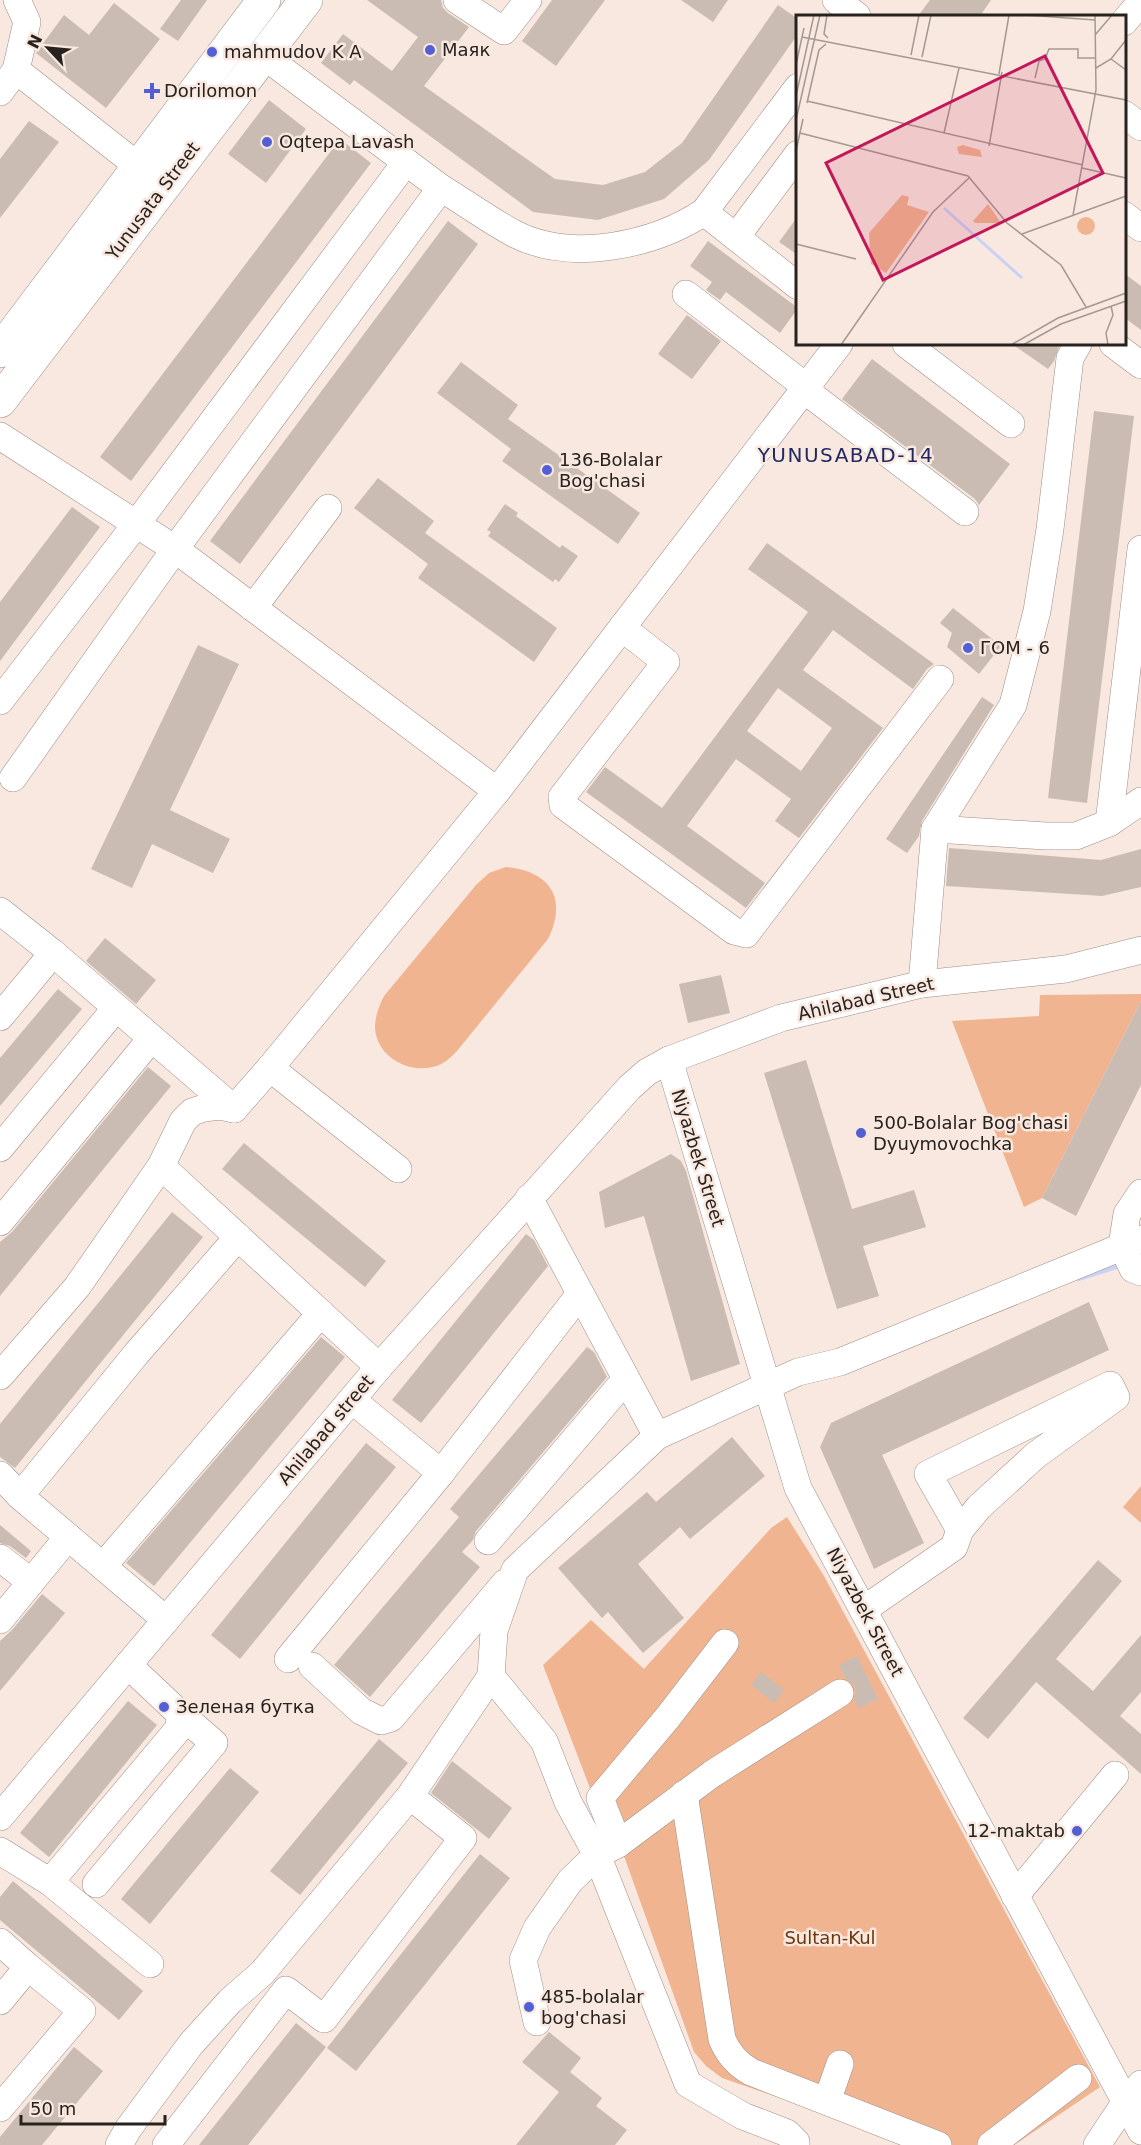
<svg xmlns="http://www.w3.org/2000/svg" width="1141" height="2145" viewBox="0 0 1141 2145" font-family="'DejaVu Sans',sans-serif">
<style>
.green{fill:#f0b590}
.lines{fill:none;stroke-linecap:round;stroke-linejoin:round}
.stream{stroke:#c8d2f5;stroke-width:6}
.building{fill:#cbbcb3;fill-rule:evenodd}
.minor-casing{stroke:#9d8f87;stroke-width:28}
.major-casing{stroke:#9d8f87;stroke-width:34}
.minor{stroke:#fff;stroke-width:27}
.major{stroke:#fff;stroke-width:33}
.poi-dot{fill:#525fd5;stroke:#f8e8df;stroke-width:2}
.labels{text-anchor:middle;stroke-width:5;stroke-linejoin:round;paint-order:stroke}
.poi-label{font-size:18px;fill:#27221e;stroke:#f8e8df;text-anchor:start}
.street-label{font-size:18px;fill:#27221e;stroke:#f8e8df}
.park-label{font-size:18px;fill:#6d360a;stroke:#f8e8df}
.neighbourhood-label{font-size:20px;letter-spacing:1.5px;fill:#222962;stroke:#f8e8df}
.inset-river{fill:none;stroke:#c8d2f5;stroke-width:3}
.inset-road{fill:none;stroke:#a49992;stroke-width:1.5}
.view{fill:#c2185b;fill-opacity:0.15;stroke:#c2185b;stroke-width:3}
.inset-edge{fill:none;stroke:#27221e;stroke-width:3}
</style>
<rect width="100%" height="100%" fill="#f8e8df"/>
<!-- green -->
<g class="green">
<path d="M506,867C550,871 568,898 548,939L457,1051C453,1055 448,1060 443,1063C416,1078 377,1060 375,1028C375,1016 379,1006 384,996L476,885L489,873Z"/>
<path d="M1141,994V1001L1042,1198L1024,1207L952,1021L1039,1016L1040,995Z"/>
<path d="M1141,1486V1523L1123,1507Z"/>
<path d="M787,1517L824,1576L1100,2087L1014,2145H902L833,2116L722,2078L706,2066L694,2052L624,1856L617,1859L543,1665L591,1620L644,1669L771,1528Z"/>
</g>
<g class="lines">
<!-- stream -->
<path class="stream" d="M1079,1278L1123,1264"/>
</g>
<!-- building -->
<g class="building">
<path d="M181,0H207L178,41L160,29Z"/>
<path d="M367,0H441L443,8L448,13L469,27L424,86L555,179L603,185L645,172L682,143L778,5L798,19V34L709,160L664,199L598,220L533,212L354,80L350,85L321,63L343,34L392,71L418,37Z"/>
<path d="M552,0H605L556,66L522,41Z"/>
<path d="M681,0H728L713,22Z"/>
<path d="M930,0H991L980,16H918Z"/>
<path d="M114,3L160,39L106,108L36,53L64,15L89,35Z"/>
<path d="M269,100L306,129L266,183L228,154Z"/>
<path d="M29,121L59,142L0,218V159Z"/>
<path d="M340,139L371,163L131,481L100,457Z"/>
<path d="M798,216V255L779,242Z"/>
<path d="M448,221L478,244L240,564L210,541Z"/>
<path d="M708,241L798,308L780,333L726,292L720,300L706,290L712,282L690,266Z"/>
<path d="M1125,274L1141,286V330L1125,318Z"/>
<path d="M687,315L721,341L692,379L658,354Z"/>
<path d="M1012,344H1060L1054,361L1048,369Z"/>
<path d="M872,359L1010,464L979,505L975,499L842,399Z"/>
<path d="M461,362L518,405L508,419L640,513L618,544L502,461L511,449L437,393Z"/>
<path d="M1094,411L1134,416L1087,803L1048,798Z"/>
<path d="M378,478L434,521L425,533L557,628L534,662L418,578L428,564L354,508Z"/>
<path d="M505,504L518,513L516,516L560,548L562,545L578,556L559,582L555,579L553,582L488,536L491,532L487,530Z"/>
<path d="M72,507L100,527L0,661V602Z"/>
<path d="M767,543L934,664L927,669L913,689L833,630L803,670L883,728L799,838L775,821L791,799L736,759L687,826L765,883L746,908L586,792L605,767L662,808L808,612L748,569ZM778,688L832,728L801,771L747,731Z"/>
<path d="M953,608L1001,646L979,674L947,647L952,633L940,623Z"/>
<path d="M198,645L239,664L170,810L230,839L213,873L152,844L132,888L91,869Z"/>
<path d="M982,697L994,705L922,821L919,836L907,853L886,839Z"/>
<path d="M949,848L1101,860L1141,849V887L1102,896L946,886Z"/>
<path d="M105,938L156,980L136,1004L86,961Z"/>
<path d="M721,975L730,1013L688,1023L679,984Z"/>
<path d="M58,989L82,1009L0,1106V1058Z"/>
<path d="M1141,1001V1085L1076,1216L1042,1198Z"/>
<path d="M806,1060L852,1209L914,1190L926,1227L863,1246L879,1296L837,1309L764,1073Z"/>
<path d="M148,1067L171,1086L0,1296V1242L12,1232Z"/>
<path d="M244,1143L386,1261L365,1287L222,1169Z"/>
<path d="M671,1154L681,1161L686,1171L740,1364L691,1381L644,1216L605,1228L599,1192Z"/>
<path d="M172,1212L203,1237L15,1468L0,1457V1424Z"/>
<path d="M526,1234L534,1240L548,1266L421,1423L392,1400Z"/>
<path d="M1089,1302L1109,1350L882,1455L924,1543L874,1569L820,1447L831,1423Z"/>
<path d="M321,1337L345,1357L154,1586L126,1563Z"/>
<path d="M587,1347L594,1352L607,1377L476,1531L473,1540L462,1552L480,1567L370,1697L334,1665L459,1517L450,1509Z"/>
<path d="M732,1437L765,1476L690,1539L680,1527L638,1564L684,1618L643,1653L608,1612L602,1618L558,1568L647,1492L656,1502Z"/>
<path d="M366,1443L396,1467L240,1659L211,1635Z"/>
<path d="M0,1525L31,1551L26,1558L10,1546L0,1543Z"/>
<path d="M1098,1560L1122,1581L1056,1659L1093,1691L1141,1635V1692L1120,1716L1141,1734V1774L1036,1682L988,1739L963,1718Z"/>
<path d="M42,1594L65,1613L0,1691V1641L12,1630Z"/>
<path d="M857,1656L878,1699L859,1708L854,1698L856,1692L854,1685L845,1678L839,1665Z"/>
<path d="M761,1672L784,1690L774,1703L751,1685Z"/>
<path d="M128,1701L157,1725L49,1857L20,1833Z"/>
<path d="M379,1739L408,1763L300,1895L270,1871Z"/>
<path d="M452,1761L512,1808L489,1839L431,1793Z"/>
<path d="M230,1768L259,1792L150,1924L121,1899Z"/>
<path d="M480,1854L510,1878L356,2071L327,2048Z"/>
<path d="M13,1881L143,1991L119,2020L0,1920V1897Z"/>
<path d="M296,2023L326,2047L248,2145H199Z"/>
<path d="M549,2032L581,2058L570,2072L602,2098L596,2106L627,2130L615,2145H516L559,2092L522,2062Z"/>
<path d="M74,2047L103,2071L42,2145H0V2137Z"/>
</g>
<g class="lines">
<defs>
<g id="minor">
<path d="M457,0L504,31L528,0"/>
<path d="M836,0L857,16"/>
<path d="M1124,22L1141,2"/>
<path d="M16,70L138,166"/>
<path d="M0,92L16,70L27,22L17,0"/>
<path d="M1124,114L1141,127"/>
<path d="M441,188C466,203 490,221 515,234C572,263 654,245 704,212L798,87"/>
<path d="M704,212L798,286"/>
<path d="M1124,215L1141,228"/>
<path d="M736,237L798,154"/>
<path d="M686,294L805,386L815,398L965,512"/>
<path d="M906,344L1011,424"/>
<path d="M1113,344L1141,365"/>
<path d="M0,436L175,549L497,791"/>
<path d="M253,608L328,508"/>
<path d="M623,626L630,634L666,662L562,797L563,805L734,931L746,934L940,679"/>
<path d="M0,701L137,523L406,162"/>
<path d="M13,778L175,549L441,188L264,56"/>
<path d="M1109,823L1141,549"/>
<path d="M935,829L1013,705L1037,611L1050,529L1070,358L1078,344"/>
<path d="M0,911L53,953L234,1109"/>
<path d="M922,984L935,829L1046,836H1076L1109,823L1141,801"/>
<path d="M0,1017L53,953"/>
<path d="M669,1060L798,1488L1141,2131"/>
<path d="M270,1068L398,1169"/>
<path d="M0,1148L116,1008"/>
<path d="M161,1166L379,1367"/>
<path d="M1141,1193L1127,1214L1122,1246L1133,1269L1141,1272"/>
<path d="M529,1198L657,1436"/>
<path d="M0,1222L151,1039"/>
<path d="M0,1376L77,1287L161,1166L183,1121L192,1112L204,1108L219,1106L234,1109L270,1068L497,791L839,344"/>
<path d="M352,1400L441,1473"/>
<path d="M0,1475L20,1496"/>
<path d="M488,1541L626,1379"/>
<path d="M0,1558L31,1582"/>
<path d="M103,1566L321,1313"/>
<path d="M863,1610L954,1547L960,1530L979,1507L1036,1455L1116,1397L1110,1385L928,1474L960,1530"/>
<path d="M0,1620L68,1537"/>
<path d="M166,1620L20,1496L137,1353L238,1237"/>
<path d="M288,1659L441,1473L580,1294"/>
<path d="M312,1666L361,1711L381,1721L391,1718L505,1583"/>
<path d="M491,1676L494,1631L515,1570L657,1436L798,1372L840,1362L1141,1239"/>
<path d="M684,1794L722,2039C728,2054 737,2064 751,2072L938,2145"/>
<path d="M410,1796L491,1676L544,1741L568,1802L597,1855L618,1844L712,1774L840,1693"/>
<path d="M0,1817L379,1367L629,1088L647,1072L669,1060L781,1018L922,984L1066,969L1141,950"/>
<path d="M618,1844L600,1798L668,1717L725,1643"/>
<path d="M0,1851L50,1882L180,1727L179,1713L128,1665"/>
<path d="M50,1882L150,1964"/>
<path d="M96,1884L214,1743L179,1713"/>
<path d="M1015,1896L1115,1775"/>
<path d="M0,1942L28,1967"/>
<path d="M0,2001L28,1967L82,2011L0,2108"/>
<path d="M537,2022L523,1960L537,1928L570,1881L597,1855L688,2084L743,2116L787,2133L796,2142V2145"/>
<path d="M827,2101L840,2064"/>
<path d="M119,2145L128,2129L191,2044L230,2001L262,1973L410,1796L463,1838L324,2019L286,1990L166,2145"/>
<path d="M991,2145L1078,2078"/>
<path d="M1097,2145L1125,2103L1141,2084"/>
</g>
<g id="major">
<path d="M0,351L264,0"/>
<path d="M0,401L306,0"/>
</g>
</defs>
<!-- minor casing -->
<use href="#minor" class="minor-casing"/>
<!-- major casing -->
<use href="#major" class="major-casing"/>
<!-- minor -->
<use href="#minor" class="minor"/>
<!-- major -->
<use href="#major" class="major"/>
</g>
<!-- markers -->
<g class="poi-dot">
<circle cx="430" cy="50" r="6"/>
<circle cx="212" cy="52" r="6"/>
<path d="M149 82h6v6h6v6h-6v6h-6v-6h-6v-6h6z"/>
<circle cx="267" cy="142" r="6"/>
<circle cx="547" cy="470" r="6"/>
<circle cx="968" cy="648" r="6"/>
<circle cx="861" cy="1133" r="6"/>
<circle cx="164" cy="1707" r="6"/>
<circle cx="1077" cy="1831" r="6"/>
<circle cx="529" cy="2007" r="6"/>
</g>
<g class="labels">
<!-- poi labels -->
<g class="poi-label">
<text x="442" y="56">Маяк</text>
<text x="224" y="58">mahmudov K A</text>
<text x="164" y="97">Dorilomon</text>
<text x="279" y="148">Oqtepa Lavash</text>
<text x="559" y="466">136-Bolalar<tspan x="559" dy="21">Bog'chasi</tspan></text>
<text x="980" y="654">ГОМ - 6</text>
<text x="873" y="1129">500-Bolalar Bog'chasi<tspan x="873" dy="21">Dyuymovochka</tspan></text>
<text x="176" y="1713">Зеленая бутка</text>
<text x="1065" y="1837" text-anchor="end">12-maktab</text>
<text x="541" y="2003">485-bolalar<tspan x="541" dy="21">bog'chasi</tspan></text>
</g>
<!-- street labels -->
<g class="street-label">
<text transform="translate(153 201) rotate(-53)" y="6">Yunusata Street</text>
<text transform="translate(866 999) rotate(-13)" y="6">Ahilabad Street</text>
<text transform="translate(698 1158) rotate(73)" y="6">Niyazbek Street</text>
<text transform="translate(326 1430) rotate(-50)" y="6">Ahilabad street</text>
<text transform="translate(865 1612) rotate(62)" y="6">Niyazbek Street</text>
</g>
<!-- park labels -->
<g class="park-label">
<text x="830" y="1944">Sultan-Kul</text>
</g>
<!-- neighbourhood labels -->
<g class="neighbourhood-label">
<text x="846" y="462">YUNUSABAD-14</text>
</g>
</g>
<!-- overview -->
<g transform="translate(796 15)">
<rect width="330" height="330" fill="#f8e8df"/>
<path d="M167,130L184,135L186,142L163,139L161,132ZM106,180L113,182L111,190L133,197L90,258L75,249L73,218ZM192,189L205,208H179L177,206ZM281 211a9 9 0 1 1 18 0a9 9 0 1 1-18 0Z" fill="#f0b590"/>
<path class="inset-river" d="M148,193L226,263"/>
<path class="inset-road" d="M31,0L28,19L32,23M230,0L299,5M299,20L316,0M6,22L330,85M115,40L123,0M126,42L135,0M315,44L330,55M0,50L8,13M300,53L315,44L330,25M203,59L213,0M239,63L243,46L249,44L253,34H282V43H299M0,81L18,0M11,86L287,150M11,88L23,35L30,29M0,105L24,0M4,118L172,161L211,208L265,250L290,292M148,118L163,53M193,131L206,57M0,136L7,104M286,153L330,163M277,200L300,75L299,0M226,219L330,181M0,229L60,244M45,330L137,197L174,162M215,330L262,303L330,278M227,330L265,309L330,286M312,330L310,318L317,300L315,291"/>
<path class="view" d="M249,41L307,158L87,265L30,148Z"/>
<rect width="330" height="330" class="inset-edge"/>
</g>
<!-- north arrow -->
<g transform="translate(48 48) rotate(296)" stroke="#f8e8df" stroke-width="4.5" paint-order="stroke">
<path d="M0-4.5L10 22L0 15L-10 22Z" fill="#27221e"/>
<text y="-9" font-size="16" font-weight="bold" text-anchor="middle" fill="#27221e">N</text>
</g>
<!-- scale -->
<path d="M21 2115v9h144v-9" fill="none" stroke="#27221e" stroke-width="3"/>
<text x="30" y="2115" font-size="18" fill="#27221e" stroke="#f8e8df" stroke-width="4.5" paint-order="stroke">50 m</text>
</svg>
